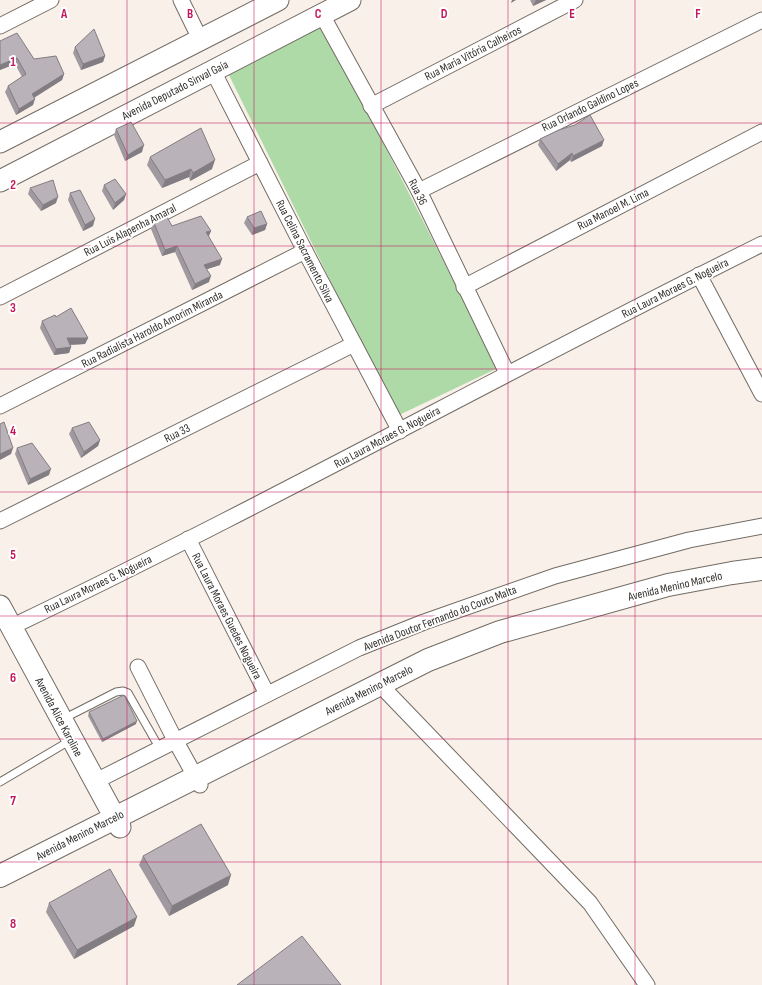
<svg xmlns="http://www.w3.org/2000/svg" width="762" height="985" viewBox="0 0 762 985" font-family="'Sofia Sans Condensed',sans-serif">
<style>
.green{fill:#aedaa8}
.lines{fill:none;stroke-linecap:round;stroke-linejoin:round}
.lane-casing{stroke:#726b64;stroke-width:9}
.street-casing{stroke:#726b64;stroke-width:17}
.secondary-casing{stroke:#726b64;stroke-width:23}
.primary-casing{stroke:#726b64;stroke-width:24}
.lane{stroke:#fff;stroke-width:7}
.street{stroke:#fff;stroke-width:15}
.secondary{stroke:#fff;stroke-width:21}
.primary{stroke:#fff;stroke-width:22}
.wall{fill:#a0999f}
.shaded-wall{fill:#827d82}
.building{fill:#bab2b9;stroke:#827d82}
.grid{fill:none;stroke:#c2185b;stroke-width:1;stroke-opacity:0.55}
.labels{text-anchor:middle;stroke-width:4;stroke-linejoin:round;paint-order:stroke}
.street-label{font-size:12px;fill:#312e2b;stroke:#fff}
.grid-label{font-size:13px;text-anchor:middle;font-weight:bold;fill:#c2185b;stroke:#fff;stroke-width:4;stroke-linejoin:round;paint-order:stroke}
</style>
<rect width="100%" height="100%" fill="#f9f1e9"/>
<!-- green -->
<path class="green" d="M322,23L498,368L397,416L226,69Z"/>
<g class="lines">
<defs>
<g id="lane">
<path d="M63,719L116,692L123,691L128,693L160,749"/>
<path d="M0,782L71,740"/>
</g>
<g id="street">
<path d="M181,0L200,39"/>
<path d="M322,15L419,191L507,373"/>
<path d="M0,26L51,0"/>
<path d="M213,71L305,251L400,431"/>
<path d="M371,106L575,0"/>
<path d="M419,191L762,20"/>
<path d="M699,275L762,394"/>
<path d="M464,287L762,132"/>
<path d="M0,297L260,163"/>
<path d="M0,406L305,251"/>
<path d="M0,521L354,344"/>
<path d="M188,539L267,694"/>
<path d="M11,627C264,506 510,369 762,244"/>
<path d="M138,667L175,740L200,785"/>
<path d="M387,692L590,903L647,985"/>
<path d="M94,782L359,648L424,622L555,576L689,540L762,526"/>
</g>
<g id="secondary">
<path d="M0,142L278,0"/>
<path d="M0,181L350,0"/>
<path d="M0,606L120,827"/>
</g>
<path id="primary" d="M0,876L428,660L500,632L668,585L732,573L762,569"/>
</defs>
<!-- lane casing -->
<use href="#lane" class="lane-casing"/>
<!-- street casing -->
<use href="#street" class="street-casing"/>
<!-- secondary casing -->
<use href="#secondary" class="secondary-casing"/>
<!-- primary casing -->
<use href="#primary" class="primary-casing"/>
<!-- lane -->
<use href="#lane" class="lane"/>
<!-- street -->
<use href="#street" class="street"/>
<!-- secondary -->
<use href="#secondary" class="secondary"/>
<!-- primary -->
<use href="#primary" class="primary"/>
</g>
<!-- wall -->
<g class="wall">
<path d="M530,0H546L533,6Z"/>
<path d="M0,41L34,59L64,74L62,80L34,98L33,105L16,115L5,92L8,86L22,77L15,64L0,70Z"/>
<path d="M75,47L105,56L103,62L81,70L73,53Z"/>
<path d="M116,129L142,152L125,161L114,135Z"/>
<path d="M540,139L602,146L571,162L570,160L556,171L538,145Z"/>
<path d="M150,157L212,169L190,181L189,177L162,188L147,165Z"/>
<path d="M104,185L126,194L124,200L113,210L102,191Z"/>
<path d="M30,188L56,203L41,211L28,194Z"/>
<path d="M70,193L93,226L83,231L68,200Z"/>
<path d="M247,217L267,224L265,230L252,235L244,223Z"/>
<path d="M154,223L172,226L211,231L209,236L220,265L207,269L209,282L192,290L175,252L162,256L151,229Z"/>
<path d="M56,317L88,338L85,344L70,345L71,347L69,353L54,355L40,328L42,321Z"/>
<path d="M72,428L100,440L98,446L81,458L69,434Z"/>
<path d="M17,448L49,475L28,485L15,454Z"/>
<path d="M89,712L136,724L102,742L88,716Z"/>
<path d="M143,856L228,885L169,916L139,865Z"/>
<path d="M49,903L134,926L74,959L46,912Z"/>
</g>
<!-- shaded-wall -->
<g class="shaded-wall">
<path d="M512,0H516L511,3Z"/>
<path d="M536,0H546L533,6Z"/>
<path d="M105,56L103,62L81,70L83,64Z"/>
<path d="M17,58L15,64L0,70V65Z"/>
<path d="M64,74L62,80L30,100L32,94Z"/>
<path d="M35,99L33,105L16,115L19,109Z"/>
<path d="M604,140L602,146L571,162L573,156Z"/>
<path d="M144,145L142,152L125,161L128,155Z"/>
<path d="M572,153L570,160L556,171L558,164Z"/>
<path d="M215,160L212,169L190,181L193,173Z"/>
<path d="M191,169L189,177L162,188L165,180Z"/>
<path d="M126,194L124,200L113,210L115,203Z"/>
<path d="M58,197L56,203L41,211L43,205Z"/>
<path d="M95,219L93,226L83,231L85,225Z"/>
<path d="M267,224L265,230L252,235L254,228Z"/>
<path d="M211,231L208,237L206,232Z"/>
<path d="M177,246L175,252L162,256L165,250Z"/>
<path d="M222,259L220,265L201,271L204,265Z"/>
<path d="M211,276L209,282L192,290L195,284Z"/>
<path d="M67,338H88L85,344L64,345Z"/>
<path d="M71,347L69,353L54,355L56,349Z"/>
<path d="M100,440L98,446L81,458L84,452Z"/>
<path d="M13,448L11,454L0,460V454Z"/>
<path d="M51,469L49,475L28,485L30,479Z"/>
<path d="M137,721L136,724L102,742L103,739Z"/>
<path d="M231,875L228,885L169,916L172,906Z"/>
<path d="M137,917L134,926L74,959L77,950Z"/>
</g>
<!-- building -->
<g class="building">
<path d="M94,29L105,56L83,64L75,47Z"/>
<path d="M17,33L34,59L56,56L64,74L32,94L35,99L19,109L8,86L26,74L17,58L0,65V41Z"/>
<path d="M590,115L604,140L573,156L572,153L558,164L540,139L559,130L575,125Z"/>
<path d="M131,122L144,145L128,155L116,129Z"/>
<path d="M201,128L215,160L193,173L191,169L165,180L150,157Z"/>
<path d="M115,179L126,194L115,203L104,185Z"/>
<path d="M53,180L58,197L43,205L30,188Z"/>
<path d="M80,190L95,219L85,225L70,193Z"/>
<path d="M261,211L267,224L254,228L247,217Z"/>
<path d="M201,216L211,231L206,232L222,259L204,265L211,276L195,284L177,246L165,250L154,223L167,217L172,226Z"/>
<path d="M71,308L88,338H67L71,347L56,349L42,321L55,315L56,317Z"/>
<path d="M4,422L13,448L0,454V424Z"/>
<path d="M89,422L100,440L84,452L72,428Z"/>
<path d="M32,443L51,469L30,479L17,448Z"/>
<path d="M124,695L137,721L103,739L89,712Z"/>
<path d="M201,824L231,875L172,906L143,856Z"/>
<path d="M110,869L137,917L77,950L49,903Z"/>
<path d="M302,936L341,985H237Z"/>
</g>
<!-- grid -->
<path class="grid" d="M127,0V985M254,0V985M381,0V985M508,0V985M635,0V985M0,123H762M0,246H762M0,369H762M0,492H762M0,616H762M0,739H762M0,862H762"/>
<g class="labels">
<!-- street labels -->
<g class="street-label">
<text transform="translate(473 53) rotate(-27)" y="4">Rua Maria Vitória Calheiros</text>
<text transform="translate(175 90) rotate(-27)" y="4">Avenida Deputado Sinval Gaia</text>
<text transform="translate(590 105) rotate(-26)" y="4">Rua Orlando Galdino Lopes</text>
<text transform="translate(418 192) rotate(63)" y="4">Rua 36</text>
<text transform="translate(613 209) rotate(-27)" y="4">Rua Manoel M. Lima</text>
<text transform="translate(130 230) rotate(-27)" y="4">Rua Luís Alapenha Amaral</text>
<text transform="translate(305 251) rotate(63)" y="4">Rua Celina Sacramento Silva</text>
<text transform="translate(675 288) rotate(-27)" y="4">Rua Laura Moraes G. Nogueira</text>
<text transform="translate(152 329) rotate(-27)" y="4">Rua Radialista Haroldo Amorim Miranda</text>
<text transform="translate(177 433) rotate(-27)" y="4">Rua 33</text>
<text transform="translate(387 437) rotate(-28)" y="4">Rua Laura Moraes G. Nogueira</text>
<text transform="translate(98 584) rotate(-26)" y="4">Rua Laura Moraes G. Nogueira</text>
<text transform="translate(675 586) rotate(-13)" y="4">Avenida Menino Marcelo</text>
<text transform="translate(227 616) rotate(63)" y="4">Rua Laura Moraes Guedes Nogueira</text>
<text transform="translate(440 618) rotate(-21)" y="4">Avenida Doutor Fernando do Couto Malta</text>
<text transform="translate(369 690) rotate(-27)" y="4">Avenida Menino Marcelo</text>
<text transform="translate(59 717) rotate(62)" y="4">Avenida Alice Karoline</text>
<text transform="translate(80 835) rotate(-27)" y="4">Avenida Menino Marcelo</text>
</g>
</g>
<g class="grid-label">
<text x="64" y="18">A</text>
<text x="190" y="18">B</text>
<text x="318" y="18">C</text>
<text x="444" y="18">D</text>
<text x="572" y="18">E</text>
<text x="698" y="18">F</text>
<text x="13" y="66">1</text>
<text x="13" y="189">2</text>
<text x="13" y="312">3</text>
<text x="13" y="435">4</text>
<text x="13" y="559">5</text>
<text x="13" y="682">6</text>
<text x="13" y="805">7</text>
<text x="13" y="928">8</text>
</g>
</svg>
